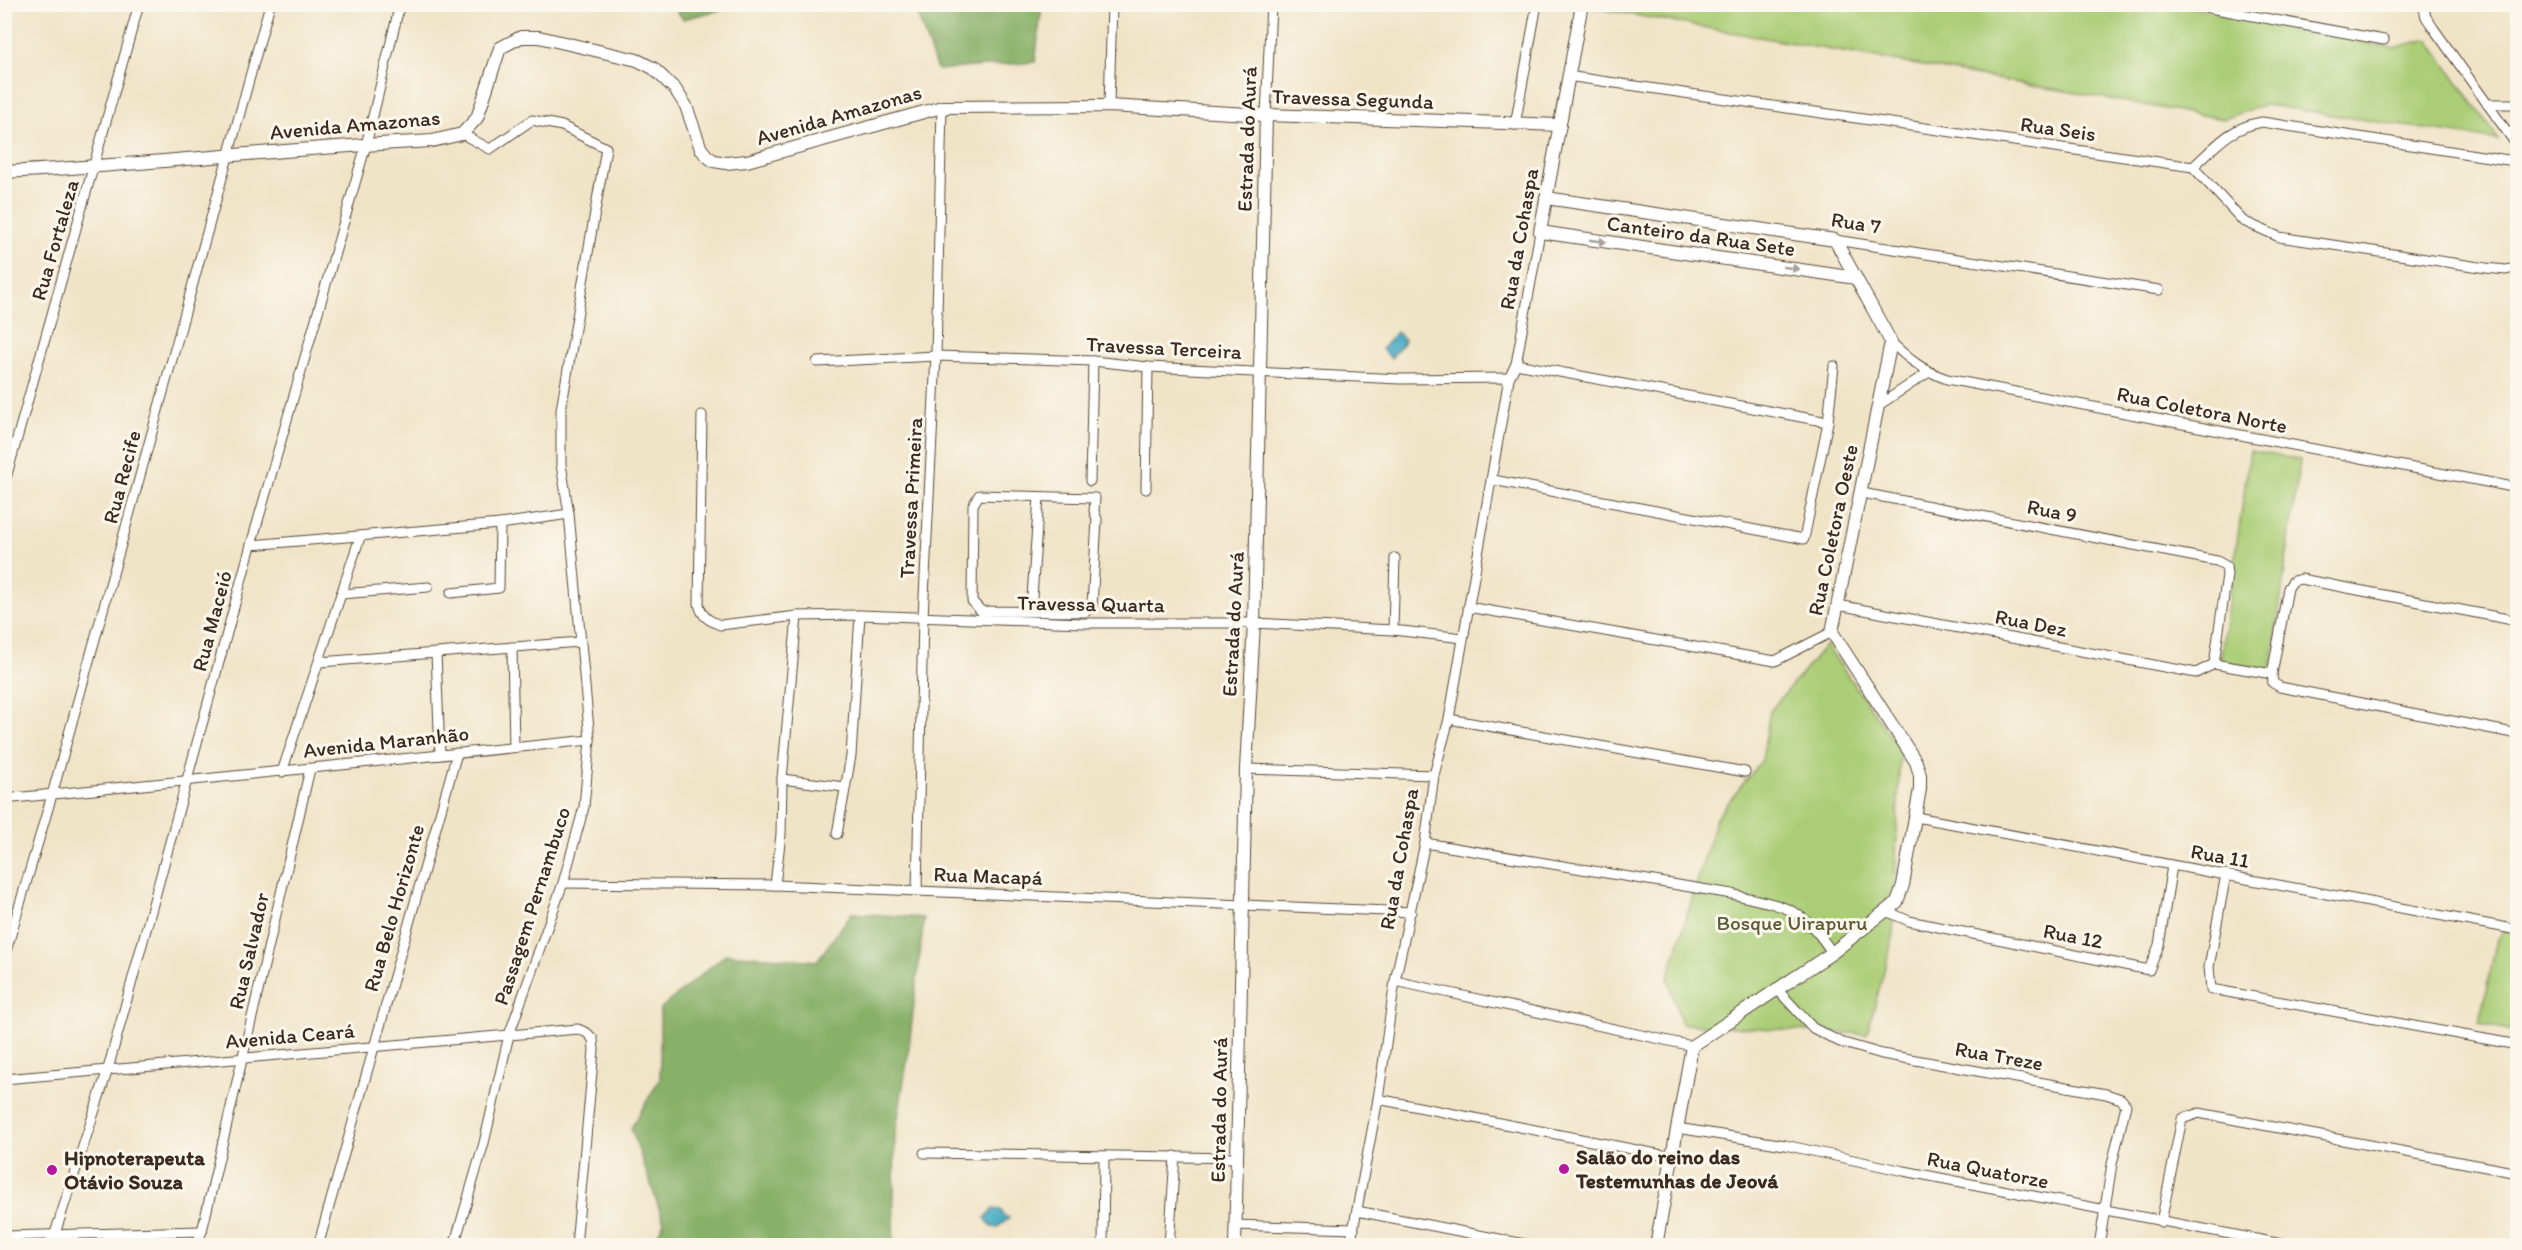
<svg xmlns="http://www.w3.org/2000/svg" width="2522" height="1250" viewBox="0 0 2522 1250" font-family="Itim,sans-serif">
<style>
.green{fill:#aacd76;stroke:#727c4a;stroke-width:1.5}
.forest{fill:#87b067;stroke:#616d42;stroke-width:1.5}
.water{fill:#42a9c2;stroke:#3e6a70;stroke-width:1.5}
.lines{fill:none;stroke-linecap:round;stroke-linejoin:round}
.minor-casing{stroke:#564637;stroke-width:11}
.tertiary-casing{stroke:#564637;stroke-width:14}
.minor{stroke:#fff;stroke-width:9}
.tertiary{stroke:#fff;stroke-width:12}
.oneway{fill:#a79f9a}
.poi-dot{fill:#b5179e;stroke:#fbf7ec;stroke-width:2}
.labels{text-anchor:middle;stroke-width:6;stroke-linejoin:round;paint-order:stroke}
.street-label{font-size:21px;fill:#3b2a1e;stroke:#fbf7ec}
.park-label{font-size:21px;fill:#5c5b38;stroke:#fbf7ec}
.poi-label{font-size:21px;font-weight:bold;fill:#3b2a1e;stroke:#fbf7ec;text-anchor:start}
</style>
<rect width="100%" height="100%" fill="#fbf7ec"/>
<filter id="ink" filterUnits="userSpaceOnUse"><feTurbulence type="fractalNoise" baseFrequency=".0167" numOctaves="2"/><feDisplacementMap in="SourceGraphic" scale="12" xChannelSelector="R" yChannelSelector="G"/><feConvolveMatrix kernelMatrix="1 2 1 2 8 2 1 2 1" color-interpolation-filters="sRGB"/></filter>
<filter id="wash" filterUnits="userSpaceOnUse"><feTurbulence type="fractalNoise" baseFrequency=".008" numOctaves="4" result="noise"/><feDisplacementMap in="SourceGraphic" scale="24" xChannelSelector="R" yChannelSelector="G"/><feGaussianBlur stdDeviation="1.35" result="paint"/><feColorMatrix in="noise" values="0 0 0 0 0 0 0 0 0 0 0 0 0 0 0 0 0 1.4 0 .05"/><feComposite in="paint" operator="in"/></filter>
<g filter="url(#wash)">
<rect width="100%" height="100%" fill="#f0e4c7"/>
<!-- green -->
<g class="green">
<path d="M1590,4H2175L2393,48L2428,39L2499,140L2265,105L2223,119L1589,7Z"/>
<path d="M2250,451L2300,460L2271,670L2220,662Z"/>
<path d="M1826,645L1900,749L1893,938L1867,1034L1682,1024L1668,979L1716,818L1762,760L1770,711Z"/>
<path d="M2517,918V1032L2479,1023L2497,939Z"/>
</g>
<!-- forest -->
<g class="forest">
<path d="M672,5H741L683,19Z"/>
<path d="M914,5H1042L1035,62L937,70Z"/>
<path d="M852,913L924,918L908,1055L895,1136L893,1245H653L664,1222L631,1128L660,1079V1009L726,954L817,961Z"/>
</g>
<!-- water -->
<g class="water">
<path d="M1396,332L1405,340L1391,358L1382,349Z"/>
<path d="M993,1209L1001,1210L1004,1216L1009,1218L997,1228L992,1227L985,1218Z"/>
</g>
</g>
<g filter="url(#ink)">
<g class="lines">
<defs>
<g id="minor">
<path d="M2188,4L2384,40"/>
<path d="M2423,4L2426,17L2434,29L2518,147"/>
<path d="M4,17L8,4"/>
<path d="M1567,76L2193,167L2243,221L2279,237L2486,268L2506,270L2518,267"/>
<path d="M2487,104H2518"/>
<path d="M1109,106L1112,4"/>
<path d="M1266,115L1271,4"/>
<path d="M1515,125L1537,4"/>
<path d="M2193,167C2217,145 2229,128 2262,122L2508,160L2518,159"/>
<path d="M1835,240L2159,290"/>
<path d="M1891,342C1908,359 1924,371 1947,379L2518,488"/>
<path d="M817,362L936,356L1093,361L1148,367L1400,379L1509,378"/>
<path d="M1516,364L1828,422"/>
<path d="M1879,405L1929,372"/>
<path d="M702,415L699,604C702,617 708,620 720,625L797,616L860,615L1083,623H1254L1393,630L1463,638"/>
<path d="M1493,480L1804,539L1828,422L1834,366"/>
<path d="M1090,481L1093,361"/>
<path d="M4,485L139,4"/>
<path d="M1146,489L1148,367"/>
<path d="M1862,493L2217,561L2226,566L2227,575L2214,664"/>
<path d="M979,495L1095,498L1094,511L1097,519L1092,606L1085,612L981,611L972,601L973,505Z"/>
<path d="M251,545L500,524L569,514"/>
<path d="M451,593L499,588L500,524"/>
<path d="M341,594L428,587"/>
<path d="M1838,605L2196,673L2214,664"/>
<path d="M1468,607L1775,661L1832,632"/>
<path d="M1031,611L1039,497"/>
<path d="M2518,621L2301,579L2293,581L2288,588L2272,674L2273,683L2280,687L2518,734"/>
<path d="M1393,630L1395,558"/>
<path d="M512,647L514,747"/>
<path d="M436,653L440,755"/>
<path d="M320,662L580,642"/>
<path d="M2214,664L2272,674"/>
<path d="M1449,719L1745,772"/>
<path d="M1246,769L1434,775"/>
<path d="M282,772L360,537"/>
<path d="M782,779L844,787"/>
<path d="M4,799L590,740"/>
<path d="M1916,817L2518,930"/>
<path d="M837,834L851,756L860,615"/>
<path d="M1425,843L1732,894C1784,907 1802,905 1832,953"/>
<path d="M2226,874L2209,967L2211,989L2518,1045"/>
<path d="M563,883L775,885L1411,912"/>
<path d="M775,885L781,834L782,779L797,616"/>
<path d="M917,891L923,617L936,356L942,107"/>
<path d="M1886,911L1909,921L2149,970L2159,945L2172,866"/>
<path d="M4,958L52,795L270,4"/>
<path d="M1395,981L1692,1046"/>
<path d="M1776,988L1813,1028L1840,1042L1882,1054L2106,1094L2121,1099L2126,1105L2112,1164L2099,1246"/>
<path d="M4,1079L578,1029L587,1033L593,1039L594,1050L576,1246"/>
<path d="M1378,1099L1672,1157"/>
<path d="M1677,1128L1785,1145L1904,1171L2292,1246"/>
<path d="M924,1153L1238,1158"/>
<path d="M1357,1211L1535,1246"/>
<path d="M2161,1222L2182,1119L2199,1113L2518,1173"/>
<path d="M1235,1225L1354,1229"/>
<path d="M4,1236L202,1231"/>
<path d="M51,1246L108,1069L251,545L366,145L400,4"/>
<path d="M196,1246L202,1231L310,769"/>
<path d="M318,1246L457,753"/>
<path d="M454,1246L484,1143L509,1035L563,883L584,807L590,740L569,514L561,464V410L606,148L562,126L532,120L490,149L462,134"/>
<path d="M1103,1246L1104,1157"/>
<path d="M1169,1246L1175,1156"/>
<path d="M1350,1246L1378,1099L1395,981L1425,843L1434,775L1449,719L1509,378L1516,364L1540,232"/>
</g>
<g id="tertiary">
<path d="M1582,4L1540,232L1856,278"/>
<path d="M4,172C147,165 289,148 432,141L462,134L477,118L500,48L521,37H539L637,60L653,68L675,89L686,106L701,149L707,156L714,161L726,163L747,161L942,107L1109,106L1266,115L1560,125"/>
<path d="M1546,198L1835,240L1891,342L1832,632L1916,762L1920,775V789L1903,885L1897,902L1832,953L1692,1046L1656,1246"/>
<path d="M1235,1246L1246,769L1254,623L1266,115"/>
</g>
</defs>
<!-- minor casing -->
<use href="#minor" class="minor-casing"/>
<!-- tertiary casing -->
<use href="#tertiary" class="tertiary-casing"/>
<!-- minor -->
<use href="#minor" class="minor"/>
<!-- tertiary -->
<use href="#tertiary" class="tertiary"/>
</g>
<!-- one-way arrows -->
<defs><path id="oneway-solid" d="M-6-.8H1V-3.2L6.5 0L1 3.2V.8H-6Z" transform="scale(1.5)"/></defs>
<g class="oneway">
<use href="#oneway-solid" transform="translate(1598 241) rotate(8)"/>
<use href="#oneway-solid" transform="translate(1791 268) rotate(8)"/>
</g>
</g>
<!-- markers -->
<g class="poi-dot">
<circle cx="1564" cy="1169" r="6"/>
<circle cx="52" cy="1170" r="6"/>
</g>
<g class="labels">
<!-- street labels -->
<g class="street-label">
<text transform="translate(1353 99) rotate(2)" y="7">Travessa Segunda</text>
<text transform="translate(839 115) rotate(-16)" y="7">Avenida Amazonas</text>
<text transform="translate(355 125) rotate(-5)" y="7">Avenida Amazonas</text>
<text transform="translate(2058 129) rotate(8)" y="7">Rua Seis</text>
<text transform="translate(1247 139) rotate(-88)" y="7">Estrada do Aurá</text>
<text transform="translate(1856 223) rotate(9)" y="7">Rua 7</text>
<text transform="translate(1701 236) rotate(8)" y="7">Canteiro da Rua Sete</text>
<text transform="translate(1519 239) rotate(-80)" y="7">Rua da Cohaspa</text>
<text transform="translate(55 240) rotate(-74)" y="7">Rua Fortaleza</text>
<text transform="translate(1164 348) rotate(3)" y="7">Travessa Terceira</text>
<text transform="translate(2202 410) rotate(11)" y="7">Rua Coletora Norte</text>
<text transform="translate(122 477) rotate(-75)" y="7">Rua Recife</text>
<text transform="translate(911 498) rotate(-87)" y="7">Travessa Primeira</text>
<text transform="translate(2052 511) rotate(11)" y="7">Rua 9</text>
<text transform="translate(1833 530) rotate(-78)" y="7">Rua Coletora Oeste</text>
<text transform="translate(1091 604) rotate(1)" y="7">Travessa Quarta</text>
<text transform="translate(212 621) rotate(-75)" y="7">Rua Maceió</text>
<text transform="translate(2031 623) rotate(11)" y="7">Rua Dez</text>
<text transform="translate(1233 624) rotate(-87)" y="7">Estrada do Aurá</text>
<text transform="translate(386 742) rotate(-6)" y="7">Avenida Maranhão</text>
<text transform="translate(2220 856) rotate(10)" y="7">Rua 11</text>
<text transform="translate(1399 859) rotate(-80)" y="7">Rua da Cohaspa</text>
<text transform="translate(988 876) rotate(2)" y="7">Rua Macapá</text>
<text transform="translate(532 906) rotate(-72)" y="7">Passagem Pernambuco</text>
<text transform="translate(394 908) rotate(-74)" y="7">Rua Belo Horizonte</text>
<text transform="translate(2073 936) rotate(11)" y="7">Rua 12</text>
<text transform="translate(249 951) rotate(-77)" y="7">Rua Salvador</text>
<text transform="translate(290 1036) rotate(-5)" y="7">Avenida Ceará</text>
<text transform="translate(1999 1056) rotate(10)" y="7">Rua Treze</text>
<text transform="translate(1219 1110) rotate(-89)" y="7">Estrada do Aurá</text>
<text transform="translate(1988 1170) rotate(11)" y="7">Rua Quatorze</text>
</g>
<!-- park labels -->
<g class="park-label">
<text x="1792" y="930">Bosque Uirapuru</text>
</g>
<!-- poi labels -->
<g class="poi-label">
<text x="1576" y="1164">Salão do reino das<tspan x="1576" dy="24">Testemunhas de Jeová</tspan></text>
<text x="64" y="1165">Hipnoterapeuta<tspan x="64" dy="24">Otávio Souza</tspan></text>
</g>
</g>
<!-- margin -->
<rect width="2522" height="1250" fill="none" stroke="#fbf7ec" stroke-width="24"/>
</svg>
